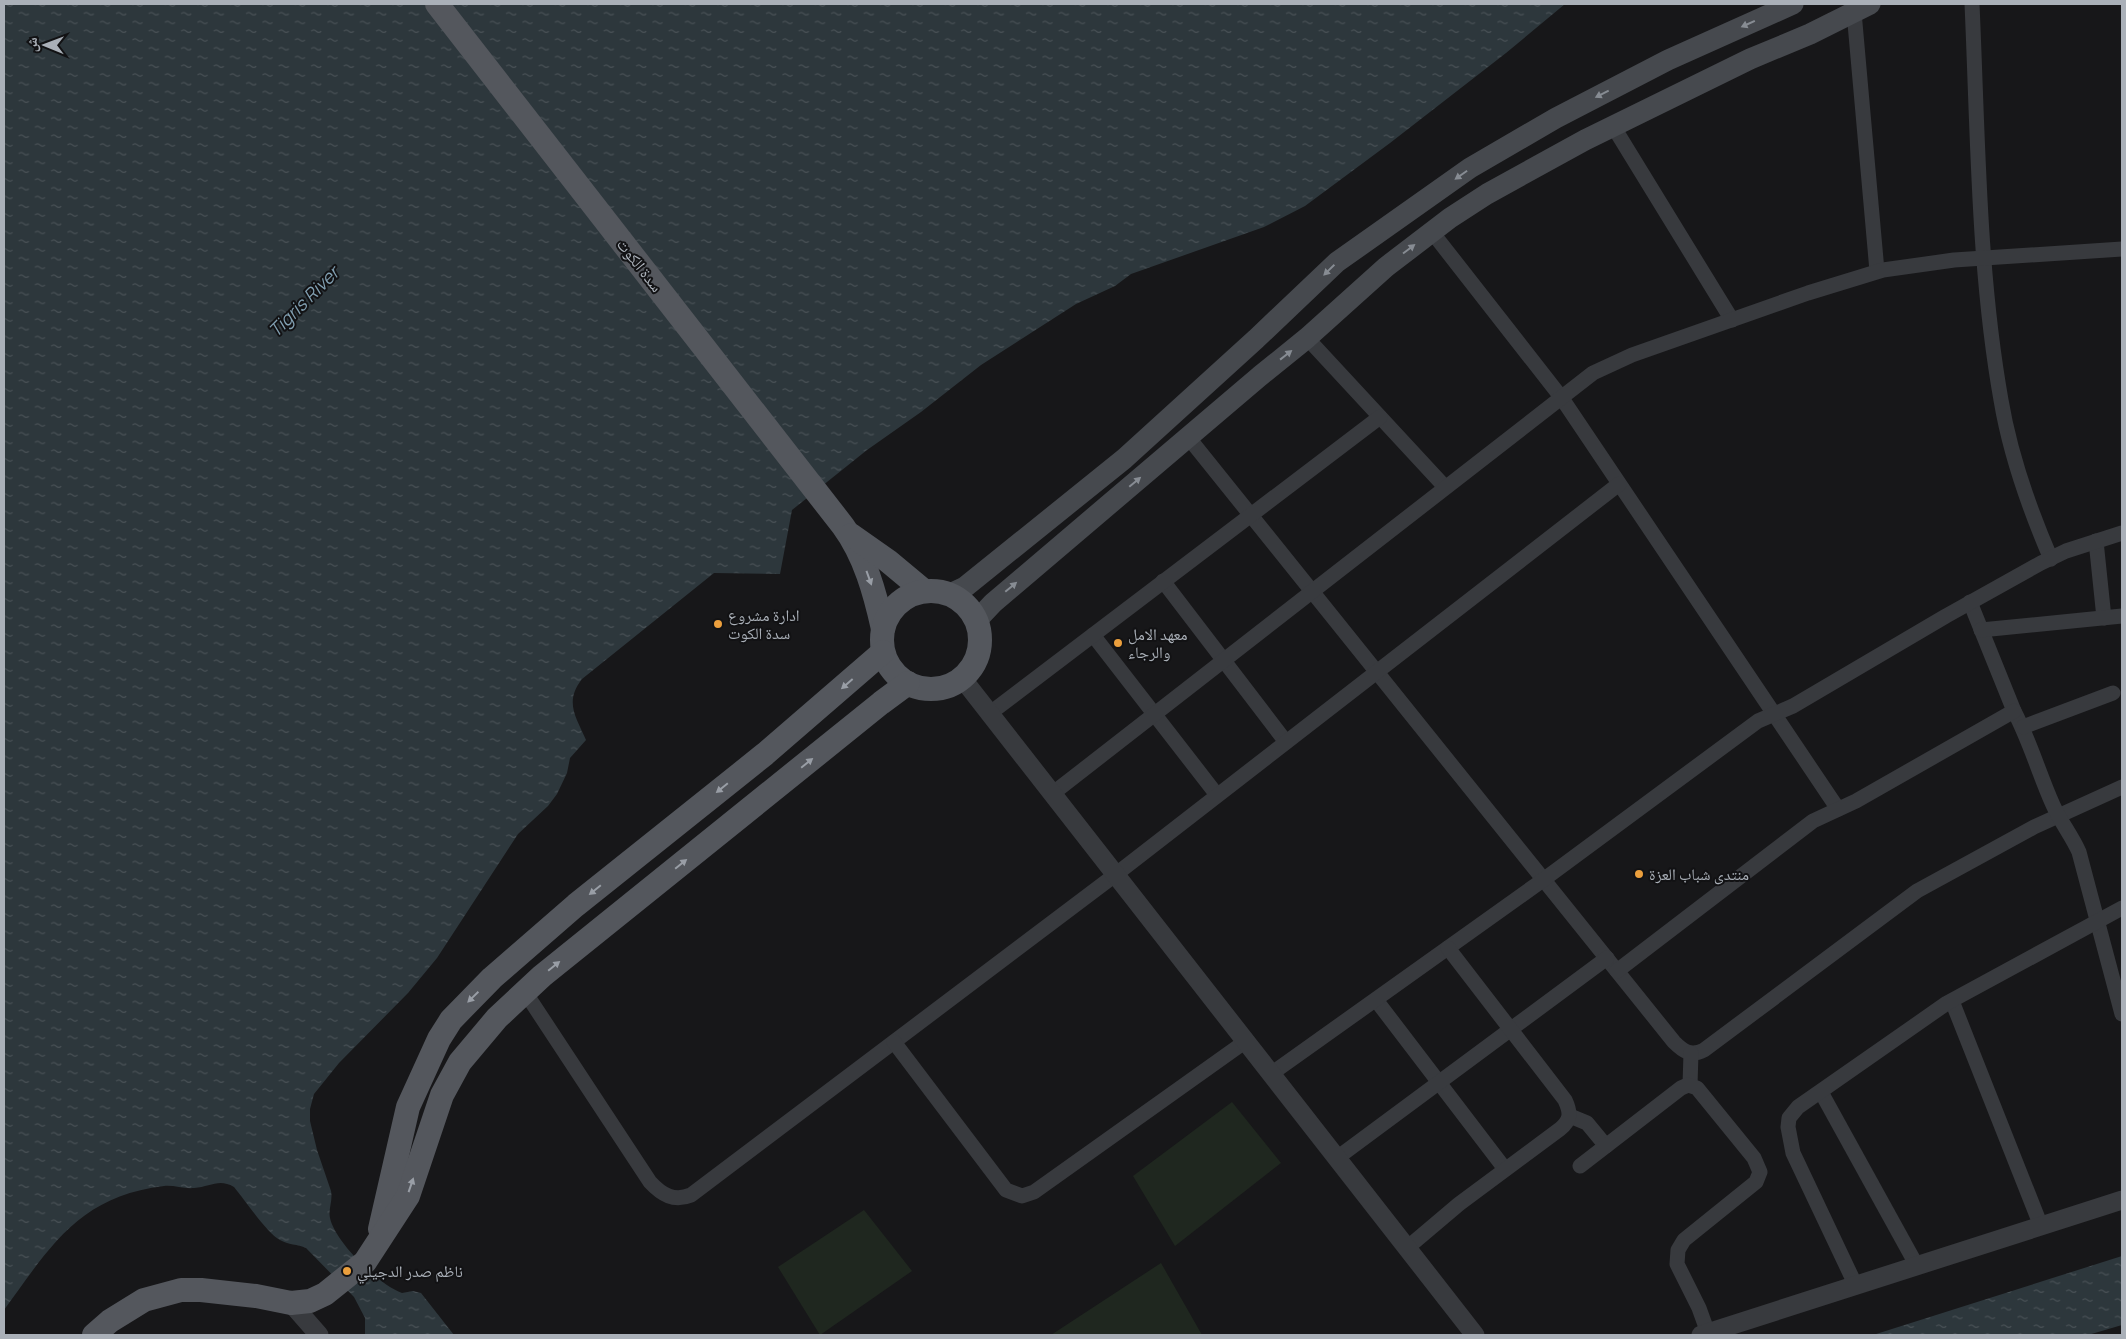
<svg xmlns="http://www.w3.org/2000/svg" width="2126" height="1339" viewBox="0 0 2126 1339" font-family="Manrope,'Noto Naskh Arabic',sans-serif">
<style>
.park{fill:#1f271f}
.water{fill:url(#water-ripples)}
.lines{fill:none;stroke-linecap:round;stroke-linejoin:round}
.minor{stroke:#383a3e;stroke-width:15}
.tertiary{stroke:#383a3e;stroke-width:19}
.secondary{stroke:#46494e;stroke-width:21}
.primary{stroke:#54575d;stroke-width:24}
.oneway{fill:#878c93}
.oneway2{fill:#999ea6}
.poi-dot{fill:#eb9f3d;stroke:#121214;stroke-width:2}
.labels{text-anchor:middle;stroke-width:4;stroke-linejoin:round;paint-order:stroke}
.street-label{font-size:16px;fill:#aab0b8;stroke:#121214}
.poi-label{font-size:16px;fill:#aab0b8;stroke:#121214;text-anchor:start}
.water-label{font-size:18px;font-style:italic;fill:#82a0b2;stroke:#121214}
</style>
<defs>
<pattern id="water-ripples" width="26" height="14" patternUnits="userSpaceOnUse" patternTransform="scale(1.25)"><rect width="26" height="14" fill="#2d373c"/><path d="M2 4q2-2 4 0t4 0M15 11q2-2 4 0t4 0" fill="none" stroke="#495156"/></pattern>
</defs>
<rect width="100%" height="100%" fill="#171719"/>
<!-- park -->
<g class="park">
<path d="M1232,1102L1281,1163L1175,1246L1133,1176Z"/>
<path d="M864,1210L912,1271L820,1335L778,1267Z"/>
<path d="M1161,1263L1202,1335H1051Z"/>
</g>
<!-- water -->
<g class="water">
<path d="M4,4H1565L1506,53L1390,143L1305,206L1264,227L1131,274L1115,286L1076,304L981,365L921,412L867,450L792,510L780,574L714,573L582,679C564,702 576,717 586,740L570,758L567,773L557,794L548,806L518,834L437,958L408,993L339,1063L314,1094L310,1109V1121L317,1150L331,1191C333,1201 328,1209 330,1218C335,1242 379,1285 402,1293L413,1291L421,1293L454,1335H365V1318L354,1297L306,1248C298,1244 288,1245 280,1240C267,1233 245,1200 234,1187C219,1178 210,1187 194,1188C184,1189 174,1185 164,1186C79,1196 50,1247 4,1310Z"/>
<path d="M2122,1256V1325L2088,1335H1873Z"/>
</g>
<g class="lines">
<!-- minor -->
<g class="minor">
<path d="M1972,4C1978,136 1978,270 2001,400C2010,454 2029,508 2051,559"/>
<path d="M1854,12L1877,271"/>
<path d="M1613,126L1732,320"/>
<path d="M1432,232L1561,397L1838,809"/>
<path d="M1307,338L1445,487"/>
<path d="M1188,437L1674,1042C1683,1051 1691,1057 1704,1050L1917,891L2034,827L2122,787"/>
<path d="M2096,541L2104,618"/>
<path d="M1163,581L1286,742"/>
<path d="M1970,602L2014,711C2030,741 2039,774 2053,805C2060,821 2072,836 2079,852L2122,1014"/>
<path d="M1981,630L2122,616"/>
<path d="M1093,635L1217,795"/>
<path d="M989,714L1380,417"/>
<path d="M2023,727L2113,693"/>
<path d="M1052,794L1593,373L1632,355L1808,293L1883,270L1954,260L2122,249"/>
<path d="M1617,971L1813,821L1856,801L2014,711"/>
<path d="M525,992L650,1182C662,1195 674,1202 691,1195L1115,875L1619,484"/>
<path d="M1376,1000L1505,1169"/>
<path d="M1952,1001L2041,1226"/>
<path d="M894,1042L1006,1190L1022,1196L1034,1192L1246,1041"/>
<path d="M1271,1074L1543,880L1758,721L1793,706L1946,616L2041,563L2066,551L2122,533"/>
<path d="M1690,1085L1691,1053"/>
<path d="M1821,1092L1917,1266"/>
<path d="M1570,1116L1587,1123L1606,1146"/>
<path d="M1337,1158L1607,958"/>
<path d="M1580,1166L1681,1088L1688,1085L1697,1088L1754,1158L1760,1172L1756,1182L1684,1240L1678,1250L1677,1264L1699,1308L1708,1333"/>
<path d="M1407,1248L1459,1204L1560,1129C1571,1120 1571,1113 1565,1100L1448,948"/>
<path d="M1856,1286L1793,1153L1788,1127L1789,1118L1798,1107L1947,1003L2122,908"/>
</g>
<!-- tertiary -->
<g class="tertiary">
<path d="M962,678L1475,1335"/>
<path d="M291,1303L319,1335"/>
<path d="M1701,1335L2122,1200"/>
</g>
<!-- secondary -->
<g class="secondary">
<path d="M950,594L965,587L1124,459L1256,339L1337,262L1470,168L1556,118L1668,60L1793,4"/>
<path d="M976,621L993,603L1260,376L1307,338L1386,267L1450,218L1487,194L1585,140L1750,59L1810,34L1870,4"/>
</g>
<!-- primary -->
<g class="primary">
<path d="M437,4L843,526C865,556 875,593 883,629"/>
<path d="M851,535L888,561L924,591"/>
<circle cx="931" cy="640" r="49"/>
<path d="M380,1229L408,1107L439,1039L451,1020L492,978L576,905L765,754L883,652"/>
<path d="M94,1335L110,1321L144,1300L181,1290H201L256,1296L291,1303L310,1301L325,1294L365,1262L408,1196L442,1095L460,1062L497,1018L542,976L881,703L908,683"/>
</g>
</g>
<!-- one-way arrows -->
<defs><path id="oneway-solid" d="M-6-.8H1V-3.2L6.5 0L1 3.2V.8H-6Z" transform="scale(1.25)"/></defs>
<g class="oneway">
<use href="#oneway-solid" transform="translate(1748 24) rotate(156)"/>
<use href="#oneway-solid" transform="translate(1602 94) rotate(153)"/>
<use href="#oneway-solid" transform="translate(1461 175) rotate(145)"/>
<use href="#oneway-solid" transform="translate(1409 249) rotate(-37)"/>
<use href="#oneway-solid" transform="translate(1329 270) rotate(136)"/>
<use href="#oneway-solid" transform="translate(1286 355) rotate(-38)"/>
<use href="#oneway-solid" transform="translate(1135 482) rotate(-40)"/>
<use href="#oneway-solid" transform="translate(1011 587) rotate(-40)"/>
</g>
<g class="oneway2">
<use href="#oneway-solid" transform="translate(869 578) rotate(70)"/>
<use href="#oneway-solid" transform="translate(847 684) rotate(139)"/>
<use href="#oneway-solid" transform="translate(807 763) rotate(-39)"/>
<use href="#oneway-solid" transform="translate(722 788) rotate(141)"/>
<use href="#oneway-solid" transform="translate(681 864) rotate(-39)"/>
<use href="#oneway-solid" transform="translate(595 890) rotate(141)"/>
<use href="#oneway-solid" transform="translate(554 966) rotate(-39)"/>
<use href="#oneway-solid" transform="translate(473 997) rotate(136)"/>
<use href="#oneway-solid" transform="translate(411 1185) rotate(-71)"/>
</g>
<!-- markers -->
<g class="poi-dot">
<circle cx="718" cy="624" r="5"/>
<circle cx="1118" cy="643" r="5"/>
<circle cx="1639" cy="874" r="5"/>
<circle cx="347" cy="1271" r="5"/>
</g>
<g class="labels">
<!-- street labels -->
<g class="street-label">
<text transform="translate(640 265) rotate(52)" y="6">سدة الكوت</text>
</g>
<!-- poi labels -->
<g class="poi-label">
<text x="728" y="621">ادارة مشروع<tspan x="728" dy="18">سدة الكوت</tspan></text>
<text x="1128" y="640">معهد الامل<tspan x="1128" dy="18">والرجاء</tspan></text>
<text x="1649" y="880">منتدى شباب العزة</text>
<text x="357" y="1277">ناظم صدر الدجيلي</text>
</g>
<!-- water labels -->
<g class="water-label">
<text transform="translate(304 302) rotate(-45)" y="6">Tigris River</text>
</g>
</g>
<!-- border -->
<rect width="2126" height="1339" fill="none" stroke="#aab0b8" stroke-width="10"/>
<!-- north arrow -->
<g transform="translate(45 45) rotate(271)" stroke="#121214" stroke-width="4" paint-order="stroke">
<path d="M0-4L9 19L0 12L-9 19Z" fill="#aab0b8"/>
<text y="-8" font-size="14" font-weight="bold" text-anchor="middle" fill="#aab0b8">ش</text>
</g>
</svg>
